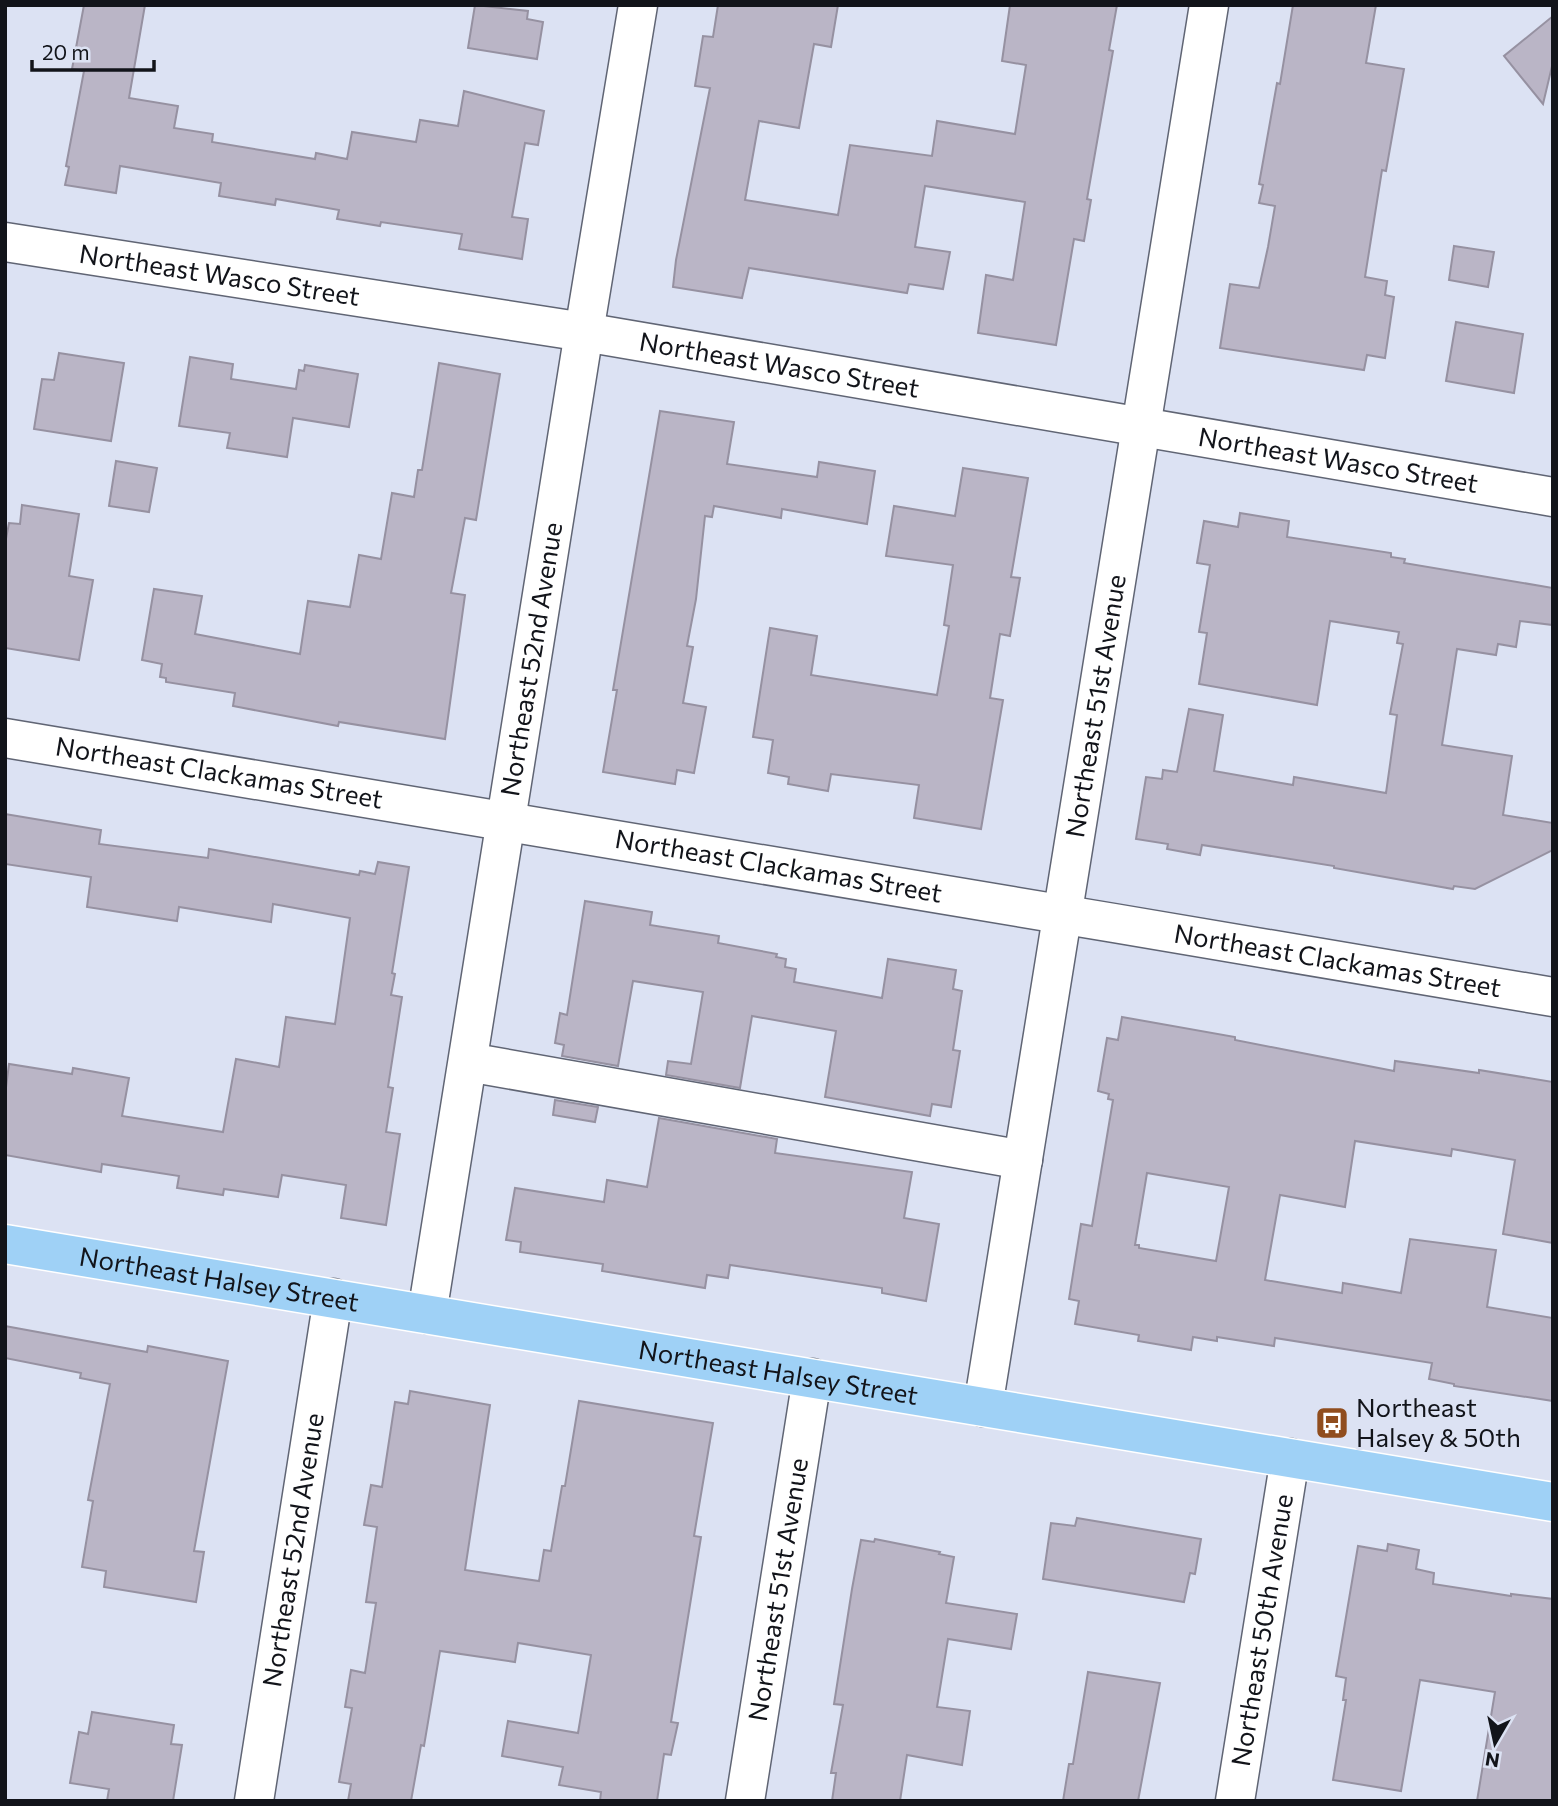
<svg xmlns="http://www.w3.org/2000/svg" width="1558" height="1806" viewBox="0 0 1558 1806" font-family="Commissioner,sans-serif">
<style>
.building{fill:#bab5c6;stroke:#9691a1;stroke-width:2;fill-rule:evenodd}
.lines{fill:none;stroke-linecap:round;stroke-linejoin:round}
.minor-casing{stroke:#606574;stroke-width:41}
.major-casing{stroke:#fff;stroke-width:41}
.minor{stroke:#fff;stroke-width:38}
.major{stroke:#9fd1f6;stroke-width:38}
.labels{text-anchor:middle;stroke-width:6;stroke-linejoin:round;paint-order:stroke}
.street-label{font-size:26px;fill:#12141a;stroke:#dce2f3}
.poi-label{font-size:26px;fill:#12141a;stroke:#dce2f3;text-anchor:start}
</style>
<rect width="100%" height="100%" fill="#dce2f3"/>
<!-- building -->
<g class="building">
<path d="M84,5H145L129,98L178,106L174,128L213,134L212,142L315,159L316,153L347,159L352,132L416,142L420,120L458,126L464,91L544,111L538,145L525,143L512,217L528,219L522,259L459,249L462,234L381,222L380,226L337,219L339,210L276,199L275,205L219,196L221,183L120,166L116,193L65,185L69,167L66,166L84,71L72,69Z"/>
<path d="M475,5L528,11L527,19L543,22L537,59L468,48Z"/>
<path d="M718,5H838L831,47L814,44L799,128L759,121L745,200L838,215L850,145L932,156L937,121L1015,134L1026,65L1002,61L1010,5H1117L1109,50L1113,51L1087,199L1091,200L1084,241L1074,239L1056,345L978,333L986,275L1013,280L1025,202L925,186L915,247L950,252L943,289L909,284L907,293L749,268L742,298L673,287L676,260L710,88L695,86L703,36L713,37Z"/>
<path d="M1293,5H1376L1366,63L1404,69L1386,171L1382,170L1365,277L1387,281L1385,295L1394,297L1385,358L1367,355L1364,370L1220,348L1230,284L1259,288L1268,247L1275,206L1259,203L1263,185L1259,184L1277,83L1280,84Z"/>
<path d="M1553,16V62L1543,104L1504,56Z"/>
<path d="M1454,246L1494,252L1488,287L1449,280Z"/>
<path d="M1456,322L1523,334L1514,393L1446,381Z"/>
<path d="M59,353L124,363L111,441L34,429L42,379L54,380Z"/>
<path d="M190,357L233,364L231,379L296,389L299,370L304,371L305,365L358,374L349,427L293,418L287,457L227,448L230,433L179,426Z"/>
<path d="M439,363L500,374L476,520L465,518L451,593L465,595L445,739L339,722L338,726L233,706L235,693L166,682V678L160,677L162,664L142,660L154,589L202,596L195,634L300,654L308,601L350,607L359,555L381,559L392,493L414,497L418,470H422Z"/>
<path d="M660,411L734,422L727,464L817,477L819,462L875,471L867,524L782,509L781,518L714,506L712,517L705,516L696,599L687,646L693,647L683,703L706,707L694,773L677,770L675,784L603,772L617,690H613Z"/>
<path d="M116,461L157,468L149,512L109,506Z"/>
<path d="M963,468L1028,478L1011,577L1020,578L1010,636L1000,634L990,698L1003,700L981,829L914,818L919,785L831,774L828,791L788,784L789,777L768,773L773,740L753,737L770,628L817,636L811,675L937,695L949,626L944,625L953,565L886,556L894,506L955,516Z"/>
<path d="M22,505L79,514L69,576L93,580L79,660L5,648V544L9,523L20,524Z"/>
<path d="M1240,513L1289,521L1287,537L1391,553V557L1405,559L1404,563L1553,588V625L1520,621L1516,647L1498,644L1496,655L1457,649L1442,745L1512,756L1503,815L1553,823V850L1475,889L1454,886L1453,889L1334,868V866L1202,845L1200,855L1167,849L1168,844L1136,839L1146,777L1162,779L1163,770L1177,772L1189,709L1223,715L1214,771L1293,785L1294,777L1386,793L1397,715L1390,714L1403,644L1397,643L1399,632L1330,621L1317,705L1199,684L1207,633L1199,632L1210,565L1197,563L1204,521L1238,527Z"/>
<path d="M5,814L101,830L99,844L208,858L209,849L359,875L360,871L375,874L378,862L409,867L392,973L395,974L391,995L402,997L388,1087L393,1088L386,1132L400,1134L386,1225L341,1218L346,1185L282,1175L278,1197L224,1189L223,1195L177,1188L179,1176L102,1164L101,1172L5,1155V1095L9,1064L72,1074L73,1068L129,1078L122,1116L223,1132L236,1059L279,1067L286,1017L335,1024L350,918L273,904L271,922L179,907L177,921L87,907L91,877L5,864Z"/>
<path d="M585,901L652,912L650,925L719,936L718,943L777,954L776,957L786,959L785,967L796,969L794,982L882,998L888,959L956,970L953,989L962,991L953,1050L960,1051L951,1107L932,1104L930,1116L825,1097L836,1031L752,1016L740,1088L666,1075L668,1061L691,1064L703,992L633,981L618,1066L562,1056L564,1045L555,1043L560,1013L567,1015Z"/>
<path d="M1122,1017L1235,1037V1040L1394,1071L1395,1061L1479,1073V1070L1553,1082V1243L1503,1234L1515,1160L1452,1149L1451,1156L1355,1141L1345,1207L1280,1195L1265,1280L1342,1293L1343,1283L1401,1293L1410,1239L1496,1250L1487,1307L1553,1318V1401L1454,1386V1384L1429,1379L1432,1363L1275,1338L1274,1346L1217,1337V1341L1193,1337L1191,1350L1138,1341L1139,1335L1075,1324L1079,1301L1069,1299L1081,1224L1092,1226L1113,1100L1108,1099L1109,1094L1098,1091L1107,1038L1118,1040ZM1147,1173L1229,1187L1216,1261L1139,1248V1245H1135Z"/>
<path d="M555,1100L598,1107L595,1122L553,1115Z"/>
<path d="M659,1118L777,1139L775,1153L912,1172L904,1218L939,1224L926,1301L882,1293V1288L730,1265L728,1278L707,1275L705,1288L602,1271L603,1264L520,1252L521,1242L506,1240L515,1188L604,1202L607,1180L647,1187Z"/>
<path d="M5,1326L147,1352L148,1346L228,1361L194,1551L204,1552L196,1602L104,1587L106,1571L82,1567L93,1501L88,1500L110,1384L80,1378L81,1373L5,1358Z"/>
<path d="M410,1391L490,1405L465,1570L539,1581L544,1550L551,1551L562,1486H565L579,1401L713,1423L694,1536L701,1537L671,1722L678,1723L671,1755L664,1754L657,1801H600L601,1792L559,1785L563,1767L502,1756L508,1721L578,1733L591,1655L518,1643L515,1662L440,1651L424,1746L421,1745L411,1801H348L351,1784L339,1782L352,1708L345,1707L351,1670L365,1673L376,1603L366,1602L377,1527L364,1525L371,1485L382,1487L395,1402L408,1404Z"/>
<path d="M1077,1518L1201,1539L1195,1574L1190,1573L1184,1602L1043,1579L1051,1523L1075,1526Z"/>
<path d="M875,1539L940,1552L939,1554L954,1557L946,1603L1017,1614L1011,1649L948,1639L937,1707L970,1711L962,1765L907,1755L900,1801H832L836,1773H831L843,1705L834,1704L852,1589L861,1540L874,1542Z"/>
<path d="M1388,1544L1419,1550L1416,1569L1434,1573L1433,1584L1511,1596V1594L1553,1599V1801H1477L1495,1692L1420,1680L1401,1791L1333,1780L1346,1700H1343L1346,1678L1336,1676L1358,1546L1387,1551Z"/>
<path d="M1088,1672L1160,1683L1138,1801H1063L1069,1764H1073Z"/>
<path d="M92,1712L174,1725L171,1744L182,1745L173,1801H107L109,1789L70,1783L79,1732L88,1734Z"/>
</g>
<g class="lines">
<defs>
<g id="minor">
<path id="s1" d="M5,242L584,332L1553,497"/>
<path id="s2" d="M5,738C522,821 1037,911 1553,997"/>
<path d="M468,1062L1023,1160"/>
<path id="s3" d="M427,1314L584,332L638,5"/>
<path id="s4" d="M983,1407L1209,5"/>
<path id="s5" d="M254,1801L333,1298"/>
<path id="s6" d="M745,1801L812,1378"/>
<path id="s7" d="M1235,1801L1290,1458"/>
</g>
<g id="major">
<path id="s8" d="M5,1244L1553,1502"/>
</g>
</defs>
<!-- minor casing -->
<use href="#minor" class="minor-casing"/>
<!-- major casing -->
<use href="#major" class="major-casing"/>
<!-- minor -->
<use href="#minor" class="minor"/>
<!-- major -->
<use href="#major" class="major"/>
</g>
<!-- icons -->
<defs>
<symbol id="bus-square" viewBox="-11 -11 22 22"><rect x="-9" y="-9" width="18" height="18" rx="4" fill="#904d1e" stroke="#dce2f3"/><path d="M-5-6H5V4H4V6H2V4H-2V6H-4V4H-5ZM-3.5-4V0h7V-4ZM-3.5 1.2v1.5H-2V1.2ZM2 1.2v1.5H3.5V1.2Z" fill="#fff"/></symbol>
</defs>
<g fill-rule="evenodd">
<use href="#bus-square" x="1313" y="1404" width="38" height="38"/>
</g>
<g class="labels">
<!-- street labels -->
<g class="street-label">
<text dy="9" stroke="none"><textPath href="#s1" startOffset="217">Northeast Wasco Street</textPath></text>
<text dy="9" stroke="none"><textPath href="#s1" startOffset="784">Northeast Wasco Street</textPath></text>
<text dy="9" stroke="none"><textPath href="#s1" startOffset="1351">Northeast Wasco Street</textPath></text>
<text dy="9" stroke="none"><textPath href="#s3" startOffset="663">Northeast 52nd Avenue</textPath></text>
<text dy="9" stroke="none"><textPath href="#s4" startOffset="710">Northeast 51st Avenue</textPath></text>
<text dy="9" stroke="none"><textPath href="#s2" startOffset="217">Northeast Clackamas Street</textPath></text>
<text dy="9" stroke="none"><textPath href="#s2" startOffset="784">Northeast Clackamas Street</textPath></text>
<text dy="9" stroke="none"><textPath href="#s2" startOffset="1351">Northeast Clackamas Street</textPath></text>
<text dy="9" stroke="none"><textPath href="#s8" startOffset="217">Northeast Halsey Street</textPath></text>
<text dy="9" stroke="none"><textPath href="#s8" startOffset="784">Northeast Halsey Street</textPath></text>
<text dy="9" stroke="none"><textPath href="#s5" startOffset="254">Northeast 52nd Avenue</textPath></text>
<text dy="9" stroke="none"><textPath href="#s6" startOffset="214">Northeast 51st Avenue</textPath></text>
<text dy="9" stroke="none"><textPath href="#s7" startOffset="173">Northeast 50th Avenue</textPath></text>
</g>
<!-- poi labels -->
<g class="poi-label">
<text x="1356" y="1417">Northeast<tspan x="1356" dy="30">Halsey &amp; 50th</tspan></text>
</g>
</g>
<!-- border -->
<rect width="1558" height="1806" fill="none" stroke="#12141a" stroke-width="14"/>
<!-- north arrow -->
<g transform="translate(1495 1743) rotate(189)" stroke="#dce2f3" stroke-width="5" paint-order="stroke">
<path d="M0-5L12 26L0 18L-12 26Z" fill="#12141a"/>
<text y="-10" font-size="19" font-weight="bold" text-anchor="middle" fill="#12141a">N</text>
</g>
<!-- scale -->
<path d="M32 60v10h122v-10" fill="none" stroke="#12141a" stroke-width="3.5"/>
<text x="42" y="60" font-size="21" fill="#12141a" stroke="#dce2f3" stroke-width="5" paint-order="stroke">20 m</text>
</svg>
